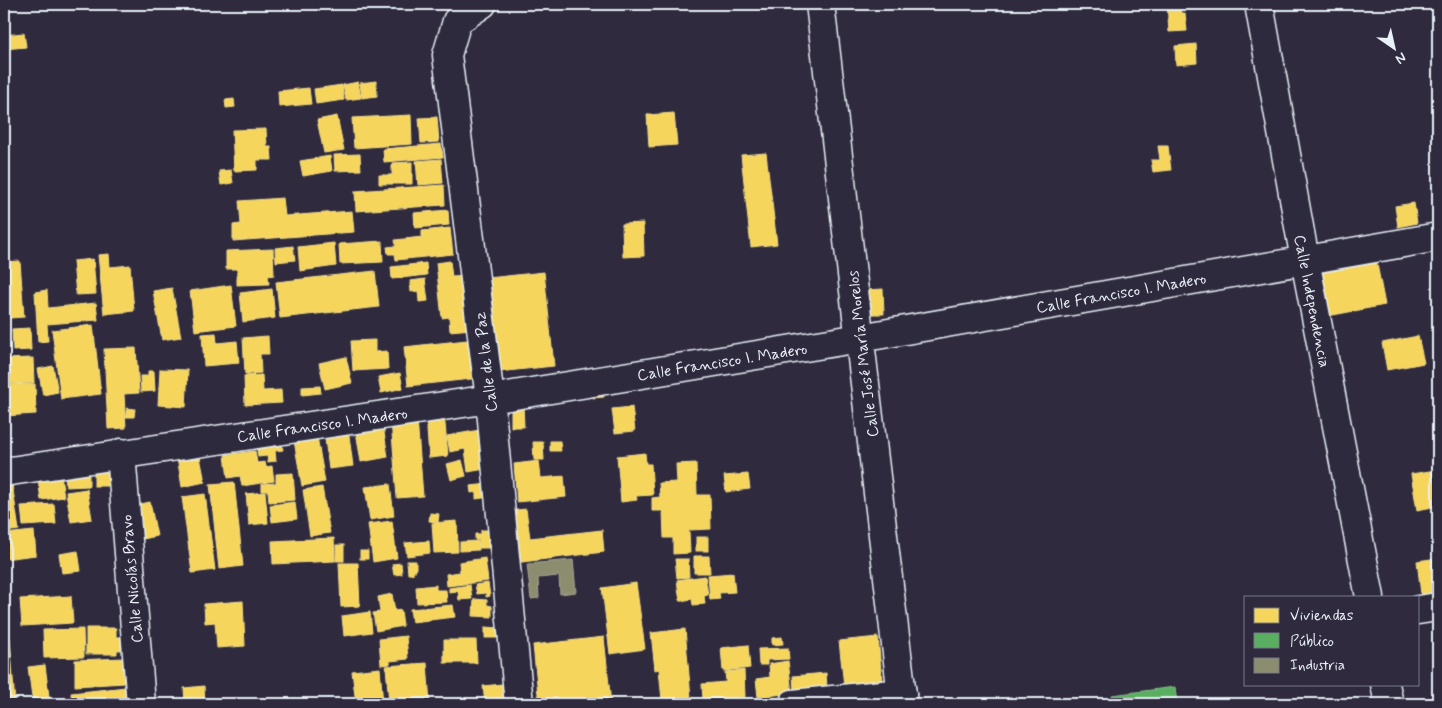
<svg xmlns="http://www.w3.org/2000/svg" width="1442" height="708" viewBox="0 0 1442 708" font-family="Mynerve,sans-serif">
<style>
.homes{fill:#f6d55c;stroke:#f2dd8b}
.public{fill:#5aae61;stroke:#85c28e}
.industry{fill:#8c8c6e;stroke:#a8aa97}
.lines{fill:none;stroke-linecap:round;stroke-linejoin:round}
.minor-casing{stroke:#e8f1f8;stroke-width:31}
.minor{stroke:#2f2a3d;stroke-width:28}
.labels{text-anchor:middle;stroke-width:5;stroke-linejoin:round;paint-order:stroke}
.street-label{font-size:16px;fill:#e8f1f8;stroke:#2f2a3d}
</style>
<rect width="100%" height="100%" fill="#2f2a3d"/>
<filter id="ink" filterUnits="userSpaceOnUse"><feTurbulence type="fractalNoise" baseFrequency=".02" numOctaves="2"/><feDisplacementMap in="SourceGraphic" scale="10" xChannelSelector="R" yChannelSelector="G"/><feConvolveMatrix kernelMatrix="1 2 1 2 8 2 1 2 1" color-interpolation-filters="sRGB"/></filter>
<g filter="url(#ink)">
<!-- homes -->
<g class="homes">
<path d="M899,4H932L933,6L900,10Z"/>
<path d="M1167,4H1180L1181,13H1185L1187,31L1169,32Z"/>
<path d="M24,33L26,47L4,49V35Z"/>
<path d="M1196,44L1197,63L1176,65L1175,46Z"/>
<path d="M376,81L377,96L362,98L360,83Z"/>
<path d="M358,82L361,98L346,100L343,85Z"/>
<path d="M342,85L344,100L316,104L314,89Z"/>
<path d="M309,88L311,104L279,107L278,91Z"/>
<path d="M234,99L235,107L226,108L225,100Z"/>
<path d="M674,113L677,145L649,147L647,115Z"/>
<path d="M411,115L412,144L354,148L352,118Z"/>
<path d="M337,116L344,150L324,153L317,120Z"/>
<path d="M437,117L439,142L421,143L419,118Z"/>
<path d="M266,129L267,147H271L272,160H257V170L234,171L232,130Z"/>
<path d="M441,144L443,157L384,162L383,149Z"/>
<path d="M1158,146H1168L1171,170L1153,172L1151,160H1160Z"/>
<path d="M766,153L777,244L751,247L741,155Z"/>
<path d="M360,154L361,170L335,171L334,155Z"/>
<path d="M330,156L332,171L303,176L300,161Z"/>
<path d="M441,159L443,183L418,185L416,161Z"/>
<path d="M412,162V184H379V175H392V163Z"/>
<path d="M231,170L233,183L221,185L219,171Z"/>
<path d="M444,185L445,205L356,211L355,191Z"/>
<path d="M283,198L285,216L352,211L354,232L233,241V225L241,224L239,201Z"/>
<path d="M1414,203L1417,223L1398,227L1395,206Z"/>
<path d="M448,210L449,225L415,228L414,213Z"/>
<path d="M643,223L644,256L623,257L622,224Z"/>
<path d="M450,228L453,254L396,260L395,254H388L387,247L396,246L395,240L422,237V231Z"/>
<path d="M382,241L383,262L340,264L339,244Z"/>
<path d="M334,243L336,266L300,271L298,247Z"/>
<path d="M293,246L295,260L276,262L275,248Z"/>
<path d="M273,249L274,275L268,276L269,284L237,285V269H226V251Z"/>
<path d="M109,254L110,267L130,265L134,311L104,314L98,255Z"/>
<path d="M93,259L96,294L76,295L73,261Z"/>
<path d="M1376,259L1385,305L1328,316L1320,271Z"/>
<path d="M20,261L24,317L10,318L7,275H4V262Z"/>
<path d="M450,261L452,277L466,276L472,329L450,331L449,317L442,318L436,263Z"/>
<path d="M426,263L427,275L392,279L391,267Z"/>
<path d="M375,271L379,307L280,318L276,282Z"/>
<path d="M544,272L554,366L498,372L488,278Z"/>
<path d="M425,279L428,301L419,302L418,291L411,292L410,281Z"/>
<path d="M231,285L236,326L195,331L190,291Z"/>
<path d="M172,288L181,337L162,340L153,291Z"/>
<path d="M272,289L275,318L243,322L240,293Z"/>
<path d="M883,289L884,314H867L866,290Z"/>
<path d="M47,290L48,308L96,303L98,320L47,324L48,341L38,342L35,292Z"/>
<path d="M93,325L101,394L61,399L52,330Z"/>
<path d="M30,328L31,350L13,351L12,329Z"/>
<path d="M216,333L217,343L237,341L239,363L204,366L202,334Z"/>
<path d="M268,336L269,354H260L261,373L245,374L243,338Z"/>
<path d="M1418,336L1424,363L1387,370L1382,343Z"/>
<path d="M476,339L480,378L408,386L404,347Z"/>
<path d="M375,340V352L387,351L388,369L353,371L351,341Z"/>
<path d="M136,348L139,393L124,394L126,428L108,429L104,349Z"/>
<path d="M346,357L352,383L325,389L319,363Z"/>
<path d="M33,358L34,383L5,384L4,359Z"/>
<path d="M53,366L58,392L43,395L38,369Z"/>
<path d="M160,369L188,370L186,407L158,405Z"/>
<path d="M148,371H154L155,391L141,392L140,376H148Z"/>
<path d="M400,373L403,388L381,393L378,377Z"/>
<path d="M262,375L263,391L281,390L282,403L245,405L244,376Z"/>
<path d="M35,384L36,414L4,416V385Z"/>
<path d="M320,386L321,393L302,395V387Z"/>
<path d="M603,390L604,397L593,398L592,391Z"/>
<path d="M511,404H523L524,427H511Z"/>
<path d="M632,407L635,431L615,433L612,409Z"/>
<path d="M127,408L135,409L134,417H126Z"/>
<path d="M444,413L448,456L429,458L426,415Z"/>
<path d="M417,418L423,496L397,498L391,420Z"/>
<path d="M382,420L388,457L361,462L355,425Z"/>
<path d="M348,428L353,466L329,469L324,432Z"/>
<path d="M485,429L491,468L468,472L465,449L450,452L447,436Z"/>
<path d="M316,431L325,482L302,486L293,435Z"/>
<path d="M281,440L283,450L275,451L276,461L268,462L267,456L258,457L256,443Z"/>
<path d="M550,441H560L561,451H550Z"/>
<path d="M533,442H543L544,460H534Z"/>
<path d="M198,447L205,482L182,487L176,451Z"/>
<path d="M255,451L257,463L265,462L266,467L272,466L274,481L242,486L240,476L228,478L225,455Z"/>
<path d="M645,453L646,464H651L653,495L636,496L637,500L621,502L617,456Z"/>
<path d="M462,460L466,476L451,480L447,464Z"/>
<path d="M539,461L541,478L564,476L566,497L517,502L514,464Z"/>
<path d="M696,463L697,495H710L711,529L689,530L690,553L673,554V538H664L663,511H652V498L660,497L659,483L677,482L676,464Z"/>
<rect x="94" y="468" width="14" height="18"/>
<path d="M60,469L64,497L41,500L37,472Z"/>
<path d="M89,469V486L66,487L65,470Z"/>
<path d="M1436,470L1438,486V506L1417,510L1411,474Z"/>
<path d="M293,473L295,500L269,502L268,491H262V484L276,483V474Z"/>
<path d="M748,474L750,489L726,492L724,476Z"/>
<path d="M11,477L19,530L4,532V478Z"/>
<path d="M234,482L243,566L219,569L210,484Z"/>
<path d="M390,484L394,516L370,520L365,487Z"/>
<path d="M489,484L490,497L476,499V492L471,493L470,486Z"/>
<path d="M322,487L330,533L310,536L303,490Z"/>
<path d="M87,489L92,519L71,522L66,492Z"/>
<path d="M265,492L268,523L249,525L246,494Z"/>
<path d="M205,494L215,570L192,573L182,497Z"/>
<path d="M150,502L157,536L134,541L127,507Z"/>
<path d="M295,502L297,519L272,522L270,505Z"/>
<path d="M54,504L56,524L23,526L21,506Z"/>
<path d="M526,509L530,538L602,530L604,552L514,563L508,511Z"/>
<path d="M430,513L439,514L438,522L429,521Z"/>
<path d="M392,521L397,558L373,562L368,524Z"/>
<path d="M457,521L458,552L434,553L432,523Z"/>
<path d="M481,530H489V548H479V540H475V534H481Z"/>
<path d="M34,531L36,555L4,559V534Z"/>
<rect x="696" y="537" width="12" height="14"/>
<path d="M334,538L335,561L273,564L272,541Z"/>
<path d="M429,541L430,553L407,556L405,543Z"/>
<path d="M478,541L479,550L460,551V542Z"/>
<rect x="336" y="545" width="8" height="16"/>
<path d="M78,551L81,571L62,573L59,554Z"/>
<rect x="360" y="551" width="8" height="8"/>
<path d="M694,556H709L710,573H694Z"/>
<path d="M485,558L488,581L447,586L446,574L460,572L459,562Z"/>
<path d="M1438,558V591L1421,594L1417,561Z"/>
<path d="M675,559H688L689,577L677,578Z"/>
<path d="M407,561H416V571H413V574H408Z"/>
<path d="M339,563H358L360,606L341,607Z"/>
<path d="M401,563L402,574L394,575L392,564Z"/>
<path d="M733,573L735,592L719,593L720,599L710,600L708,575Z"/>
<path d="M705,576L708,595L704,596L705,604L693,605L692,599L680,601L677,580Z"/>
<path d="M488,583L490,596L486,597V593L477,594L475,585Z"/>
<path d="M636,583L645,649L610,654L602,588Z"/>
<path d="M436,585V590H446L447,602L417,603L416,587Z"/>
<path d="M470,585L472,599L459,600L458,591L449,592V588Z"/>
<path d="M392,594L395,611L401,610L403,626L376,631L373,613L380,612L378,597Z"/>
<path d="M71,596L73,623L22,626L20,599Z"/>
<path d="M474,599L487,600V605L492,606V617L473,616Z"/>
<path d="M243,601L245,646L217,648L215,622L205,623L204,604Z"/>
<path d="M453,605L455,617L412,622L410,609Z"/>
<path d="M370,612L372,632L344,636L342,616Z"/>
<path d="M485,627L499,628L498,638H485Z"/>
<path d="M86,628H116V637H121V650H117V654H86Z"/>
<path d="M83,629L84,657L44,658L43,630Z"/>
<path d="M685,629L691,698L662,701L659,669L655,670L651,633Z"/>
<path d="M406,636L408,659L390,661V664L381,665L379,639Z"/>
<path d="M604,637L611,704H539L533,645Z"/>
<path d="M782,637L783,644L772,645V638Z"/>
<path d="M878,637L882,682L844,686L839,641Z"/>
<path d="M4,638H10L15,704H4Z"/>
<path d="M444,640H476L477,663H444Z"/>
<path d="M748,645L750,668L723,671L721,648Z"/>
<path d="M788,648L789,659L767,660V665H759L758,649Z"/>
<path d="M124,658L125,683L75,686V660Z"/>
<path d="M788,661L792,693L758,697L756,679L770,677L769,664Z"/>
<path d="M427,663L430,704H389L386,666Z"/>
<path d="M45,665L50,704H33L28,667Z"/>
<path d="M380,668L383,704H356L352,671Z"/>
<path d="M744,670L745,697L703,700L702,684L726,682L725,672Z"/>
<path d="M826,673L827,688L794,691L793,676Z"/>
<path d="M502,684L504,704H485L483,686Z"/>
<path d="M204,686L205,704H185L184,688Z"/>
<path d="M126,687L127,702L107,704H72L71,693Z"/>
</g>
<!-- public -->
<g class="public">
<path d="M1175,687L1177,704H1113L1112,695Z"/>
<path d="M1204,699L1205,704H1190V701Z"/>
</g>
<!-- industry -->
<path class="industry" d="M573,560L576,592L560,594L559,576L538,578L539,598L531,599L527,564Z"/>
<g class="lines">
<defs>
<g id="minor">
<path d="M482,4L457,21L447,55L490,399L519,704"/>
<path d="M820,4L903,704"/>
<path d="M1259,4L1305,260L1370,597"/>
<path d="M121,453L141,704"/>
<path d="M4,472L490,399L860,338L1438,237"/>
<path d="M1418,610L1438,607"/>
<path d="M1385,684L1389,704"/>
<path d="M793,704L902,693"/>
</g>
</defs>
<!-- minor casing -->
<use href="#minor" class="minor-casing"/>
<!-- minor -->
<use href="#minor" class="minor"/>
</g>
</g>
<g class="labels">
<!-- street labels -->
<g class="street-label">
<text transform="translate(1121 292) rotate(-10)" y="6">Calle Francisco I. Madero</text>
<text transform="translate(1313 301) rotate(79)" y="6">Calle Independencia</text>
<text transform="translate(862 354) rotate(-97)" y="6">Calle José María Morelos</text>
<text transform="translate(722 361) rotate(-9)" y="6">Calle Francisco I. Madero</text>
<text transform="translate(485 362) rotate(-97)" y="6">Calle de la Paz</text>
<text transform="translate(322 424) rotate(-8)" y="6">Calle Francisco I. Madero</text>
<text transform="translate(131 579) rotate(-95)" y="6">Calle Nicolás Bravo</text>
</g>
</g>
<!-- margin -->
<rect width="1442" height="708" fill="none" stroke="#2f2a3d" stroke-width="20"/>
<rect x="10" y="10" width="1422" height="688" fill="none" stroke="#e8f1f8" stroke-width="2" filter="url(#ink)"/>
<!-- legend -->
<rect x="1244" y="596" width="175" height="90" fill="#2f2a3d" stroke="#797a88"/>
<rect x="1254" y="608" width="25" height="15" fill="#f6d55c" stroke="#797a88"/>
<text x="1290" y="620" font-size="15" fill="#e8f1f8">Viviendas</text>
<rect x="1254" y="633" width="25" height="15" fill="#5aae61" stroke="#797a88"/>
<text x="1290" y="646" font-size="15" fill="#e8f1f8">Público</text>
<rect x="1254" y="658" width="25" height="15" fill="#8c8c6e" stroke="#797a88"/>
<text x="1290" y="670" font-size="15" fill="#e8f1f8">Industria</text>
<!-- north arrow -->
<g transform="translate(1394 48) rotate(146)" stroke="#2f2a3d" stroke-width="4" paint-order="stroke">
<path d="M0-4L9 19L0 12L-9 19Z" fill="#e8f1f8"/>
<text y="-8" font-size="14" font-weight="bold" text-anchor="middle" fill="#e8f1f8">N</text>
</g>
</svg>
